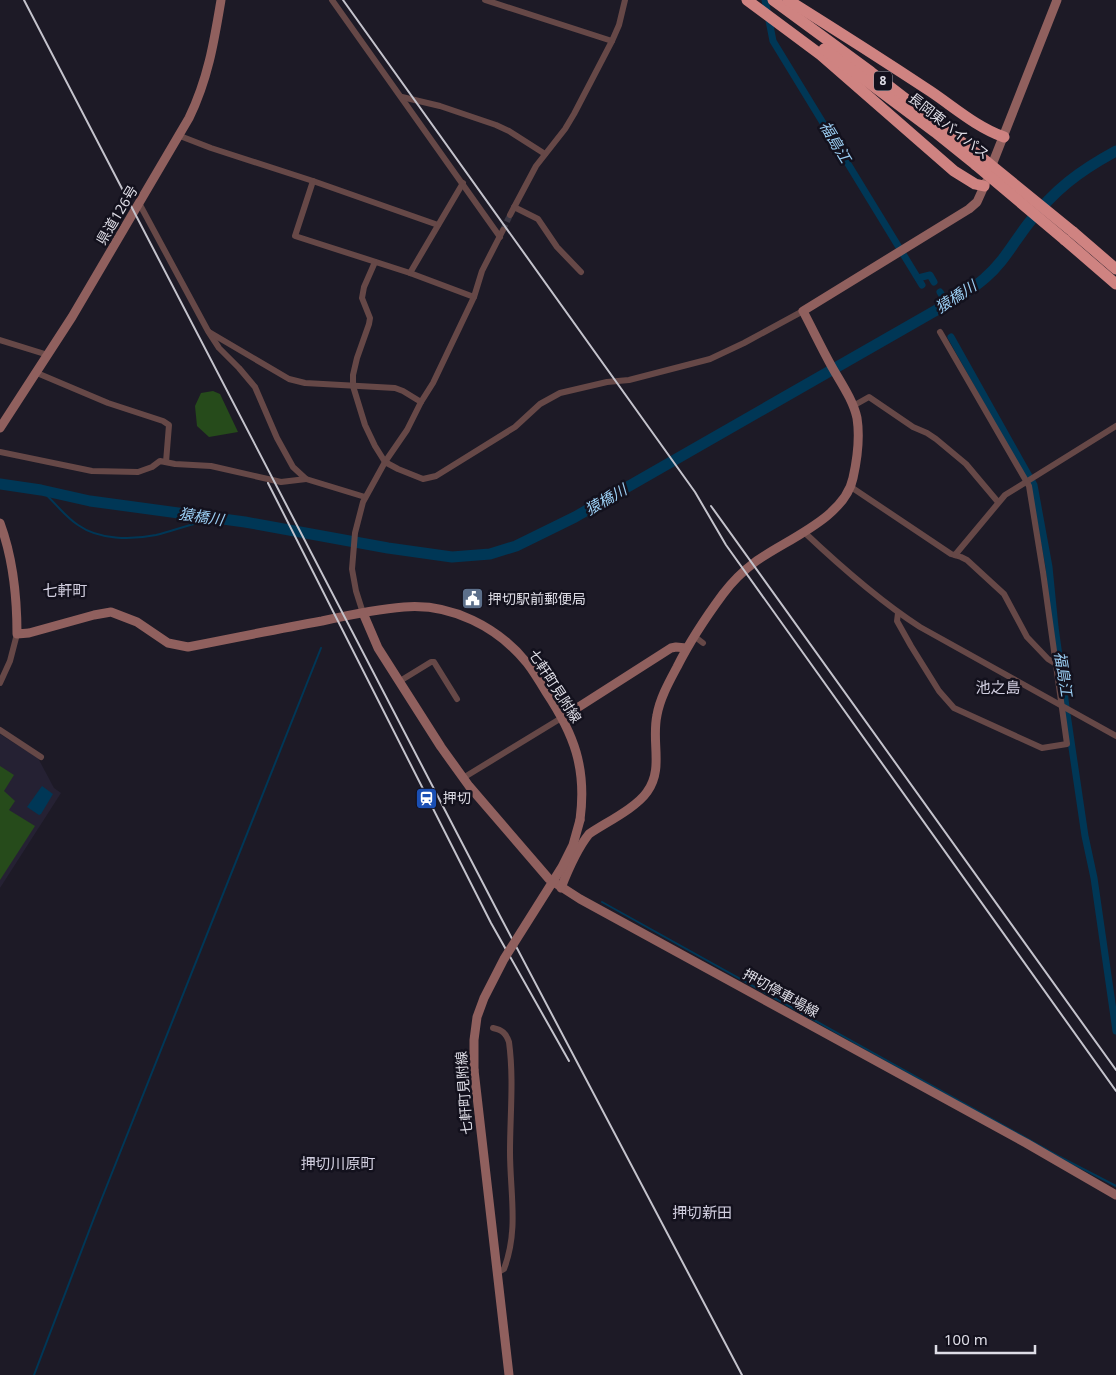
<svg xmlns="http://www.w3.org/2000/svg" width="1116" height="1375" viewBox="0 0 1116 1375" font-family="'Noto Sans','Noto Sans JP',sans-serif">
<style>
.built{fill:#252133}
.green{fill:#264b1b}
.water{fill:#003756}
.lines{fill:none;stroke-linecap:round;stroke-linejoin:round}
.stream{stroke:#003756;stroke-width:2}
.canal{stroke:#003756;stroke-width:7}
.river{stroke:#003756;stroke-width:11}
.street-tunnel{stroke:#3a3743;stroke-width:6;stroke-dasharray:6 3;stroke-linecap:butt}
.street{stroke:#664847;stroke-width:6}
.secondary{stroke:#90605e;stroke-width:9}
.highway{stroke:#cf8381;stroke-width:11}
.rail{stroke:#c4c3cc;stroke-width:2}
.secondary-bridge{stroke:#90605e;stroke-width:9}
.highway-bridge{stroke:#cf8381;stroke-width:11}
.labels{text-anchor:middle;stroke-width:5;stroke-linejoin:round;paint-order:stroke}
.shield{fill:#13111d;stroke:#a1a0aa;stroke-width:1}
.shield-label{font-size:12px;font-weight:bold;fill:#dedde6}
.street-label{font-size:14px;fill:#dedde6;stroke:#13111d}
.poi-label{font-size:14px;fill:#dedde6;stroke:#13111d;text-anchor:start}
.water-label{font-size:15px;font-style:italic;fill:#9bcef3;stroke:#13111d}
.neighbourhood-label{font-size:15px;fill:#d2cfe0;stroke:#13111d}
</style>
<rect width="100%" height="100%" fill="#1d1a26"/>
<!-- built -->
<path class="built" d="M0,734L38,758L54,788L61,793L0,888Z"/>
<!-- green -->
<g class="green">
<path d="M213,391L220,394L238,432L209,437L197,426L195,406L201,393Z"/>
<path d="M0,766L14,775L4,791L15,801L9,810L35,826L0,880Z"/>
</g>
<!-- water -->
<path class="water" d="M42,786L53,794L41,814L39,815L27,807Z"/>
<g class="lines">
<!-- stream -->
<g class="stream">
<path d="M41,490C54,501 64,516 78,525C99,540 131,540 156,535C181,529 202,518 228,520"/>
<path d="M602,902L1060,1157L1116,1186"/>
<path d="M34,1375L94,1218L321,648"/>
</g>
<!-- canal -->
<g class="canal">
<path d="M765,0L773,41L922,285"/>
<path d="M918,278L930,275L934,282"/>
<path d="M940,292L947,304"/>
<path d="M951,337L1034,485L1049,567L1055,627L1067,714L1085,836L1094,878L1116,1031"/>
</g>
<!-- river -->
<path class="river" d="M0,484L41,490L90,501L245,522L388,548L452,557L490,554L516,546L575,517L947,304C960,296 974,288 985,278C1003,263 1014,242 1028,224C1054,190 1079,171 1116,151"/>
<!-- street-tunnel -->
<path class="street-tunnel" d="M503,230L510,215"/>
<!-- street -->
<g class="street">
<path d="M332,0L500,237"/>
<path d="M485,0L612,41"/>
<path d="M402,97L440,106L496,125L509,131L545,154"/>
<path d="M180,136L211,148L313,181L438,225"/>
<path d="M313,181L295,236L410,273L474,297"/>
<path d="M139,203L208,331L219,348L239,368L255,387L277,438L293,467L306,479L365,497"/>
<path d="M514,207L538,219L557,247L581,272"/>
<path d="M510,215L536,166L565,129L574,114L612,41L619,25L625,0"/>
<path d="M375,262L364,287L362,298L370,318L369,324L357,358L353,375V386L365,425L375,446L385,462L398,469L423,479L436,476L515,427L540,404L560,393L607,382L629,380L710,359L744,343L803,311"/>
<path d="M410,273L463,183"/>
<path d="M209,332L289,379L305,383L395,388L403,391L421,402"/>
<path d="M0,340L48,355"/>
<path d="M37,373L108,403L163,421L169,425L166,462"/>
<path d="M853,406L869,397L913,427L927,433L936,439L966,464L998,502"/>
<path d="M0,452L92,471L138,472L152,467L160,461L175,464L211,466L281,482L306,479"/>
<path d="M851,487L951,554L961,557L967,560L1004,594L1027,637L1048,659L1056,664"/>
<path d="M804,532C840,566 878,600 920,627L1116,736"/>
<path d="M955,555L1005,495L1116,426"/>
<path d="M363,613L356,591L352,569L355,533L363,502L385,462L407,430L421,402L433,383L474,297L482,271L503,230"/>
<path d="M898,613L897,621L911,646L939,691L954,708L1042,748L1067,744L1043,572L1029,486L940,332"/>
<path d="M694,636L703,643"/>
<path d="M400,681L431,662H434L457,699"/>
<path d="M0,683L10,661L17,634"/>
<path d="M0,730L41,757"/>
<path d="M463,778L563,717"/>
<path d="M493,1028C502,1030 506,1033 509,1042C514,1079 510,1115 510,1152C510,1193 519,1229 504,1269L497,1273"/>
</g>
<!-- secondary -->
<g class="secondary">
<path d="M990,170L1057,0"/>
<path d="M0,428L72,317L189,118C208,79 214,42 221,0"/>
<path d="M0,523C13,558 17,597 17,634L29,633L94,615L111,612L137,622L168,643L188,647C233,638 278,629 322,621C349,615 377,609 404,607C451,603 498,627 527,663C534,672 540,682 546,692C574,734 587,768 580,820"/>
<path d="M363,613L378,648L441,747L469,786L549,879L580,899L1026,1143L1116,1195"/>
<path d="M563,717L671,648L676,647L686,648"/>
<path d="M561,888C568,870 577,849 589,834C605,823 636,808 647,792C664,769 651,742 657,715C660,698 669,682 677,667C690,641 706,617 723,594C732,582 743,571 755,562C785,540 845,518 853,478C857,460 860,437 857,418C853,400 841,383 832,367C822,349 813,330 803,311L969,209L977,202L986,182"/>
<path d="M474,1070L509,1375"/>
</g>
<!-- highway -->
<g class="highway">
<path d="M747,0L821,55L954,171L975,184L984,186"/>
<path d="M773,0L871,72L981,157"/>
<path d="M788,0C836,30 883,60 930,91C954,107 976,127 1004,137"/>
<path d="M824,49L935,132L976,165"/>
<path d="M1073,232L1116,269"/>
<path d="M1065,240L1116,284"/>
</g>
<!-- rail -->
<g class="rail">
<path d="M24,0L500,916L742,1375"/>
<path d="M343,0L695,492L726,545L1116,1091"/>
<path d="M268,483L491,923L569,1061"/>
<path d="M711,506L1116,1070"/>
</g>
<!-- secondary-bridge -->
<path class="secondary-bridge" d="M474,1070V1040L477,1017L484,998L504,959L562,867L573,845L580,820"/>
<!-- highway-bridge -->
<g class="highway-bridge">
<path d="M981,157L1073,232"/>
<path d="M976,165L1065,240"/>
</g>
</g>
<!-- icons -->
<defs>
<symbol id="civic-square" viewBox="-11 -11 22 22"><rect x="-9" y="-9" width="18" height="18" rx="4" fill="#5c6f8a" stroke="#13111d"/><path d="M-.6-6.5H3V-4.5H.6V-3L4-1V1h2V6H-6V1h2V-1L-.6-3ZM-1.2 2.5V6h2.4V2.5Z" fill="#fff"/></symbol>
<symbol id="station-square" viewBox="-11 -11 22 22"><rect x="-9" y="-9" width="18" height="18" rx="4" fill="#1a4fb4" stroke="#13111d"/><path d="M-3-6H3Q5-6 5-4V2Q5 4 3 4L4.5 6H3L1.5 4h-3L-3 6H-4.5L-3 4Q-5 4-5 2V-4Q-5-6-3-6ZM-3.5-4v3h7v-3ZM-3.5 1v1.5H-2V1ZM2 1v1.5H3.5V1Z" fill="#fff"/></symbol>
</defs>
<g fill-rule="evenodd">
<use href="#civic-square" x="460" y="586" width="25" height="25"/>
<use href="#station-square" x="414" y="786" width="25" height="25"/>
</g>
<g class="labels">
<!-- shield labels -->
<rect class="shield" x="874" y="71.5" width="18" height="19" rx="4"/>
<g class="shield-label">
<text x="883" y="85">8</text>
</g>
<!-- street labels -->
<g class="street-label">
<text transform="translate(949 126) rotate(38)" y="5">長岡東バイパス</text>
<text transform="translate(117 215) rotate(-59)" y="5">県道126号</text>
<text transform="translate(555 686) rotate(57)" y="5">七軒町見附線</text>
<text transform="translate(781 993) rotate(29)" y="5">押切停車場線</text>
<text transform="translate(464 1093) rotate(-94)" y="5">七軒町見附線</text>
</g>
<!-- poi labels -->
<g class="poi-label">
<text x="488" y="604">押切駅前郵便局</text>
<text x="443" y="803">押切</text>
</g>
<!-- water labels -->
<g class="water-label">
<text transform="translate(835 142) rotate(59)" y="5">福島江</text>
<text transform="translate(956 297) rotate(-33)" y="5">猿橋川</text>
<text transform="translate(606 500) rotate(-30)" y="5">猿橋川</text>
<text transform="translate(201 517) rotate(9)" y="5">猿橋川</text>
<text transform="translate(1063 674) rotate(81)" y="5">福島江</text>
</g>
<!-- neighbourhood labels -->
<g class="neighbourhood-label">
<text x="65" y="596">七軒町</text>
<text x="998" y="693">池之島</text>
<text x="338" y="1169">押切川原町</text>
<text x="702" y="1218">押切新田</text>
</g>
</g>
<!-- scale -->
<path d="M936 1345v8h99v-8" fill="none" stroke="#dedde6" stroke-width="2.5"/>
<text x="944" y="1345" font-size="15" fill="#dedde6" stroke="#13111d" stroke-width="4" paint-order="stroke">100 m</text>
</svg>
